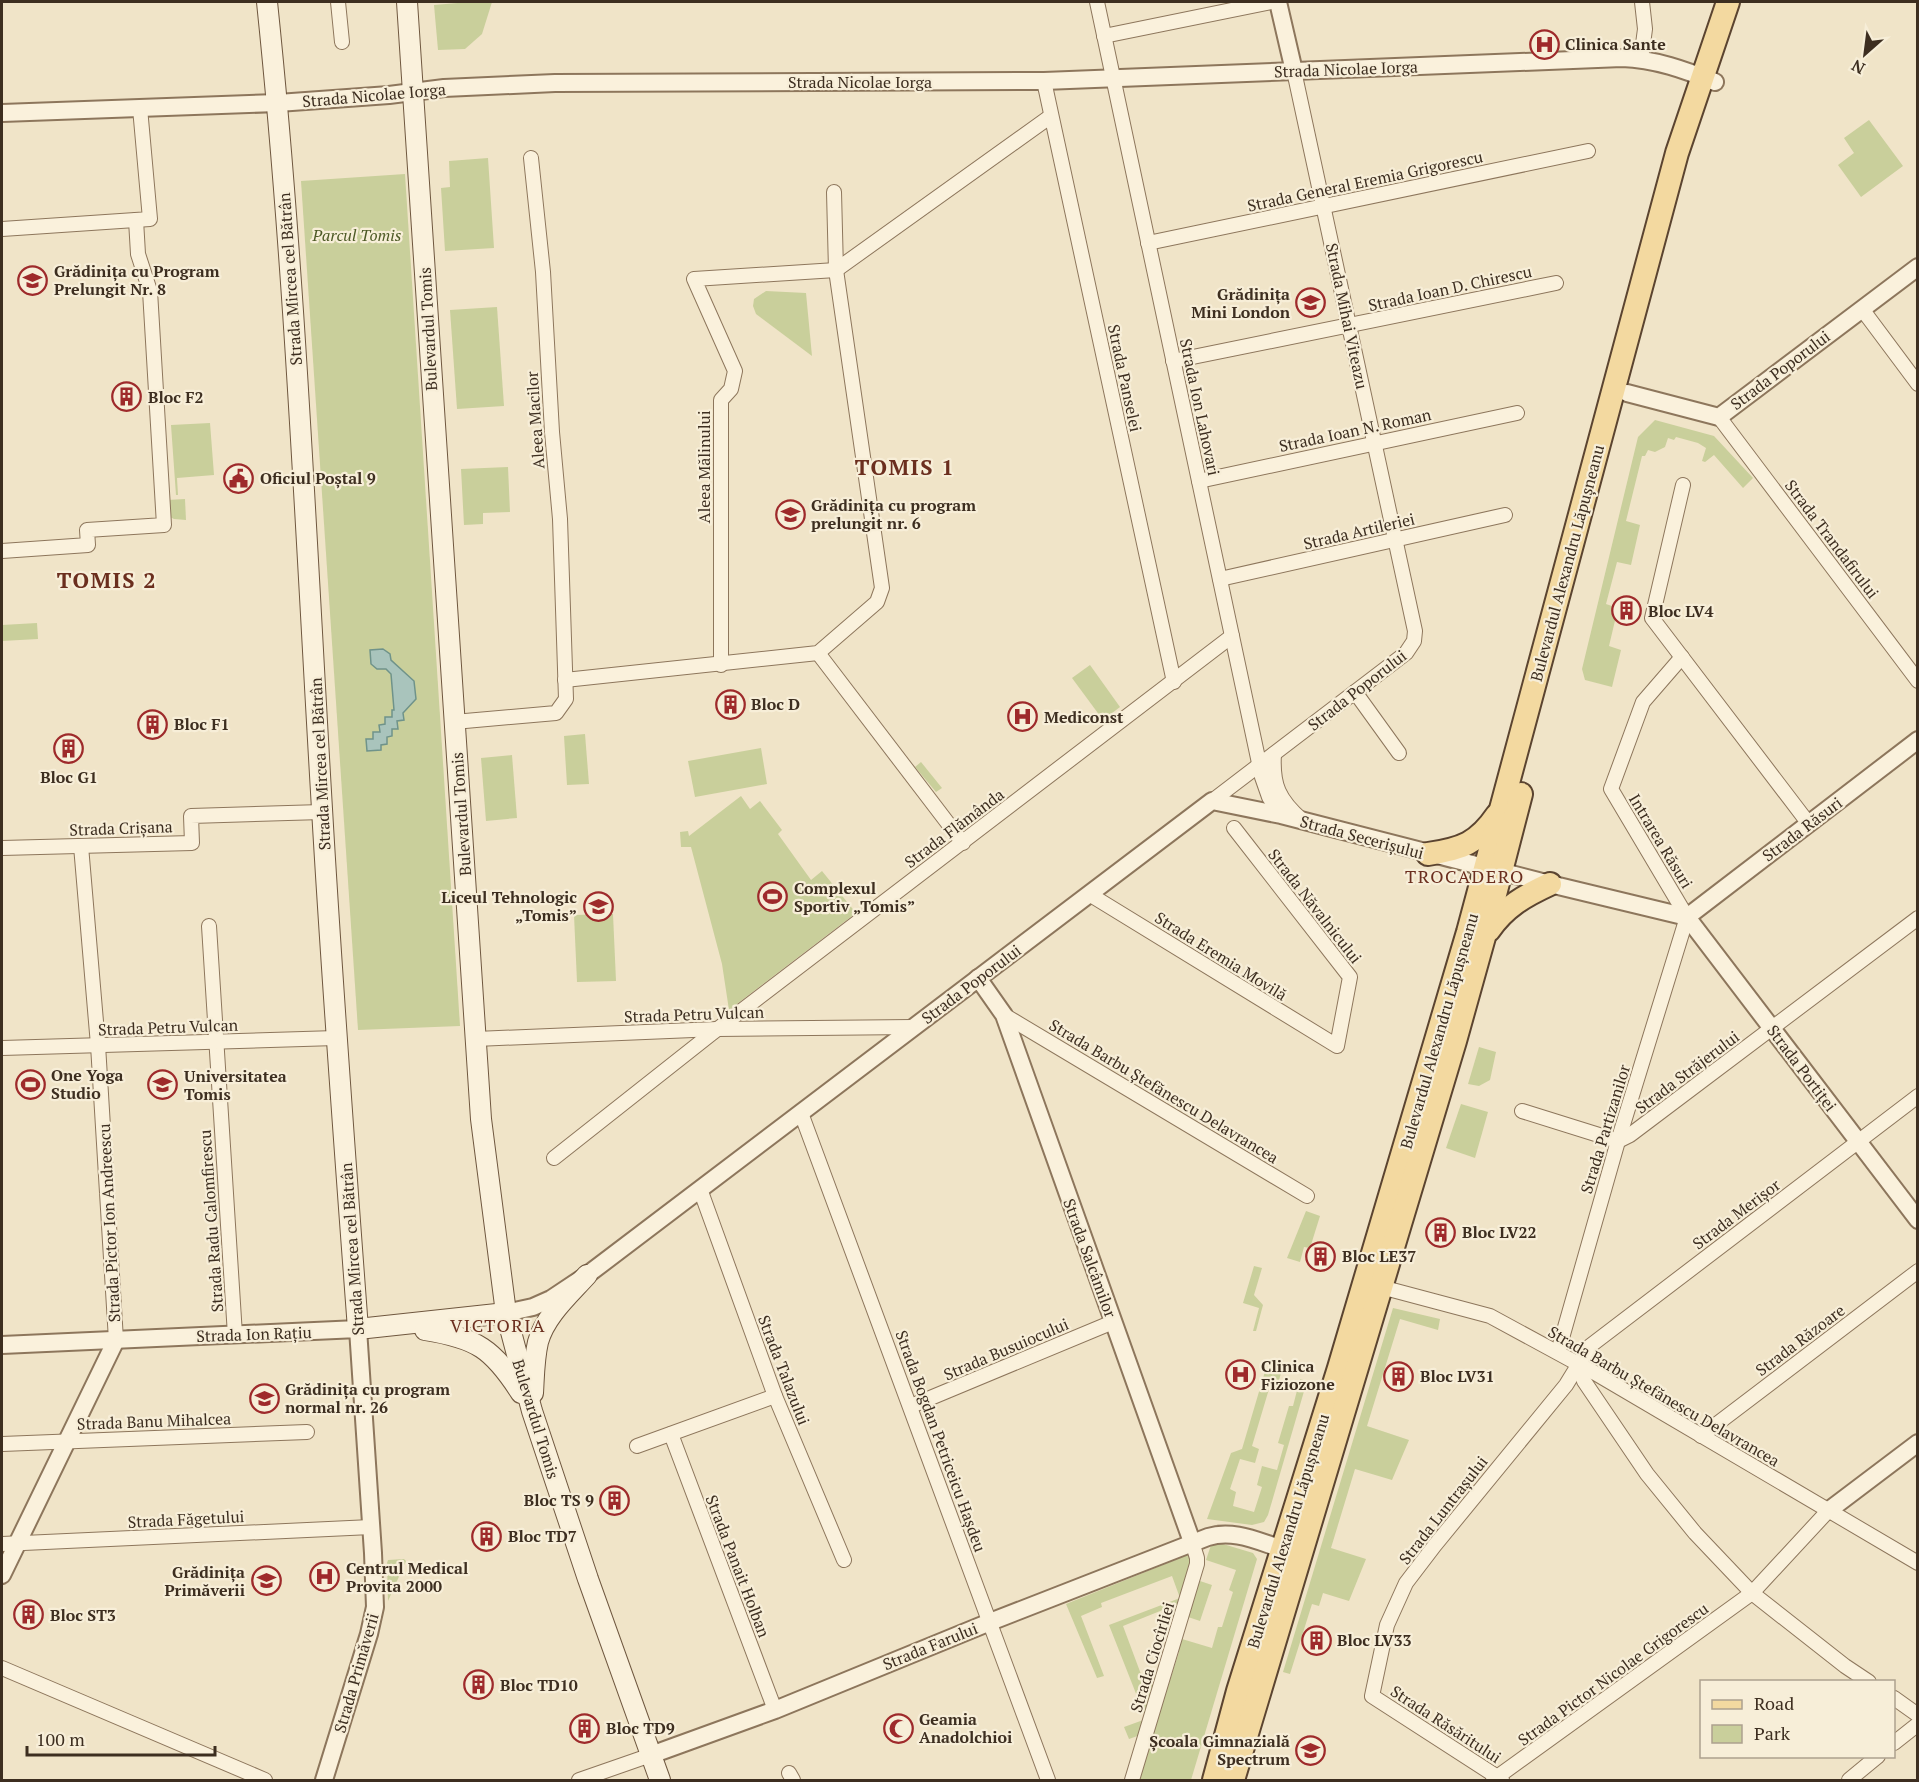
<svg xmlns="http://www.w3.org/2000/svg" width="1919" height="1782" viewBox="0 0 1919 1782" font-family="'PT Serif',serif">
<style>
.green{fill:#c9cf9b}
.water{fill:#a9c4bc;stroke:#6f938a;stroke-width:1.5}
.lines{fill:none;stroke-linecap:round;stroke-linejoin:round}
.minor-casing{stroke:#8d765c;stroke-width:16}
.tertiary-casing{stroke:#8d765c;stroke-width:20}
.secondary-casing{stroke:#6f573f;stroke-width:22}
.primary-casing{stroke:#5b4430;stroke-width:26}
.minor{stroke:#faf1dc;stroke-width:14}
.tertiary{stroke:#faf1dc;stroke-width:16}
.secondary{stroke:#faf1dc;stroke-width:20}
.primary{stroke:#f3d9a0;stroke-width:22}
.labels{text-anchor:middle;stroke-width:4.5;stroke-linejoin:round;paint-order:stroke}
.poi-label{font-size:16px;font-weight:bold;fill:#3d2e20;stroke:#f7eed8;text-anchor:start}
.street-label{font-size:16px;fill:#3d2e20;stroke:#f7eed8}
.park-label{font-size:16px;font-style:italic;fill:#4d5a26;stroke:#f7eed8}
.neighbourhood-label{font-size:18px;letter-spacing:1.5px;fill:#6b2e1e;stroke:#f7eed8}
.district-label{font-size:22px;font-weight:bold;letter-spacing:1.5px;fill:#6b2e1e;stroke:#f7eed8}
</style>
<rect width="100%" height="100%" fill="#f0e4c8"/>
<!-- green -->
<g class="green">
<path d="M469,2H492L482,34L465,49L438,50L434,5Z"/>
<path d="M1869,120L1903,166L1861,197L1838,165L1854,153L1844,138Z"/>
<path d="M488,158L494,248L445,251L441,188L450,187L449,161Z"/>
<path d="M405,174L460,1026L358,1030L301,181Z"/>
<path d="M766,291L806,293L812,356L756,314L753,306L754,299Z"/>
<path d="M497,307L504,406L457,409L450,310Z"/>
<path d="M1655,420L1714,436L1753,478L1743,488L1714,455L1705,462L1702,461L1706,448L1698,443L1676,437L1674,440L1668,438L1665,447L1655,452L1648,450L1645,456H1642L1626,521L1640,525L1631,565L1617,562L1606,604L1618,608L1609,646L1621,650L1612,687L1585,680L1582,669L1638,437Z"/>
<path d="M210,423L214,475L177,478L178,495H176L171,425Z"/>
<path d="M508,467L510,512L483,513V524L464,525L461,469Z"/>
<path d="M185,499L186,520L174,519L170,517L167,500Z"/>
<path d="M37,623L38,639L2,641V625Z"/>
<path d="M1090,665L1120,707L1103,720L1072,678Z"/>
<path d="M585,734L589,784L567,785L564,736Z"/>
<path d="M761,748L767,784L695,797L688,761Z"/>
<path d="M512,755L517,818L486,821L481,758Z"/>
<path d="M921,762L942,788L936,792L915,767Z"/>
<path d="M741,796L750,809L760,801L782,830L778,834L811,880L822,871L856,913L729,1010L722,964L691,847H681L680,832L688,831L689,836Z"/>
<path d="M613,914L616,981L577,982L574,915Z"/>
<path d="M1479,1047L1496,1052L1490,1080L1479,1086L1468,1084Z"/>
<path d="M1461,1104L1488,1112L1475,1158L1446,1148Z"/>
<path d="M1306,1211L1320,1216L1310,1248L1304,1247L1300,1262L1287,1258Z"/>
<path d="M1254,1266L1262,1268L1254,1295L1263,1305L1256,1331H1253L1259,1308L1243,1303Z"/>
<path d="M1393,1308L1440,1319L1438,1330L1400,1319L1367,1426L1409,1440L1392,1480L1355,1469L1331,1548L1366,1559L1349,1601L1323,1593L1319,1606L1312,1604L1290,1674L1283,1672Z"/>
<path d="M1266,1368L1281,1373L1276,1391L1269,1389L1252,1446L1259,1449L1255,1463L1240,1459L1230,1489L1236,1492L1233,1506L1254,1512L1262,1487L1257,1485L1262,1466L1277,1470L1284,1445L1278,1443L1289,1406H1293L1300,1379L1307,1381L1268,1515L1264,1522L1252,1525L1207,1519L1231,1453L1242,1449Z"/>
<path d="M1223,1544L1253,1553L1257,1559L1191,1780H1138L1179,1652L1175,1651L1197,1580L1212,1585L1200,1621L1188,1617L1182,1639L1212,1648L1218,1627H1222L1233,1592L1229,1590L1236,1570L1206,1560L1211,1545Z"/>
<path d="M1190,1554L1193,1564L1178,1615L1173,1616L1170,1607L1123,1626L1145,1685L1154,1683L1155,1685L1143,1734L1129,1739L1124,1727L1146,1719L1109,1625L1180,1598L1172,1576L1101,1603L1102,1607L1081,1616L1104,1676L1097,1678L1066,1604Z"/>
<path d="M404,1559L406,1561L388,1601L387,1563L388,1560Z"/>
</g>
<!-- water -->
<path class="water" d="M383,649L390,654L391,660L414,681L416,699L403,713L404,720L397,721L398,729H392V736L387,737V744L381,745V750L367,751L366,739H373V732H380L379,725L385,724V717H392V710H394L391,674L386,669H377L371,664L370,650Z"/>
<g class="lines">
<defs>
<g id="minor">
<path d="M338,2L342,42"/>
<path d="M1097,2L1262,777L1269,797L1281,815"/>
<path d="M1104,36L1271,2"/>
<path d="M1641,59L1645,29L1642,2"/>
<path d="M1044,81L1174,682"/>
<path d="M2,229L150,219L140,108"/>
<path d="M1148,243L1588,151"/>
<path d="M836,270L1051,116"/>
<path d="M1862,309L1918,384"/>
<path d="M1173,361L1556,283"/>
<path d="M1719,417L1918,681"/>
<path d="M1199,481L1517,413"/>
<path d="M1683,485L1652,618L1809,824"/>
<path d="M2,551L88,545L87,530L164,525L150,291L138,254L136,220"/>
<path d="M1220,579L1505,515"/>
<path d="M818,653L963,843"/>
<path d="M721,665V400L731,389L735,371L694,279L836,270"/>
<path d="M565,680L818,653L877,602L882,588L836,270L834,192"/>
<path d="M1355,692L1399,753"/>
<path d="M454,722L556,713L566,699L560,519L552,432L543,272L531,158"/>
<path d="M1274,754C1272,785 1279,800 1302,820"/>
<path d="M1212,801L1406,653L1414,641L1415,631L1294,71"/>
<path d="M81,846L98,1045L116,1340"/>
<path d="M2,848L192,843L191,816L322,812"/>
<path d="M1089,894L1337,1046L1350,977L1234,828"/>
<path d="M209,926L235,1335"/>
<path d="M1004,1015L1307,1196"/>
<path d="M476,1039L717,1029L913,1027"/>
<path d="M2,1048L336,1038"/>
<path d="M1522,1111L1618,1141L1630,1135L1918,918"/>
<path d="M801,1113L1048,1780"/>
<path d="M554,1158L711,1034L1232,636"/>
<path d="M700,1189L775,1396L844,1560"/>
<path d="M1381,1287L1490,1316L1595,1373L1918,1563"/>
<path d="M1558,1352L1618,1141L1687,917L1611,789L1643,702L1682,657"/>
<path d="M1578,1363L1584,1381L1647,1474L1695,1533L1752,1593L1845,1666L1869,1682"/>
<path d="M911,1406L1113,1322"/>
<path d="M671,1434L775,1710"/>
<path d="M1701,1436L1918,1271"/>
<path d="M2,1444L307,1432"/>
<path d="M637,1446L775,1396"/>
<path d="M2,1544L371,1527"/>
<path d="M2,1668L265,1780"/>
<path d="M1894,1698L1918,1715"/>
<path d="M1894,1743L1918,1724"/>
<path d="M789,1773L793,1780"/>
<path d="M579,1780L651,1755"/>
<path d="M1132,1780L1197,1564V1558L1192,1542"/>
<path d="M1493,1780L1752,1593L1828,1511"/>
<path d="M1502,1780L1372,1696L1387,1625L1406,1583L1435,1545L1566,1385L1590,1346L1918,1096"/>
<path d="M1849,1780L1878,1756"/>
</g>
<g id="tertiary">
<path d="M1278,2L1294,71"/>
<path d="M2,113L278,103L389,95L444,88L555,83L1044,81L1622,58C1655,59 1685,70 1715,82"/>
<path d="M1627,393L1719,417L1918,267"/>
<path d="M1687,917L1918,1220"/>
<path d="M1687,917L1918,740"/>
<path d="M978,978L1004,1015L1192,1542"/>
<path d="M506,1313L533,1307L551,1299L587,1275L1212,801L1281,815L1550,884L1687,917"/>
<path d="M2,1345L358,1329L373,1553L375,1607L369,1634L324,1780"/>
<path d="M1828,1511L1918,1443"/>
<path d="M2,1575L116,1340"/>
<path d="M651,1755L775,1710L990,1622L1208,1537C1234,1529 1259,1542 1283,1549"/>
</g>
<g id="secondary">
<path d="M267,2C295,270 306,540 322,809C332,983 345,1156 358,1329L506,1313"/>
<path d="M407,2L481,1119L506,1313L532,1411L588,1579L660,1780"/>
<path d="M425,1330C477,1338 493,1349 521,1393"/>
<path d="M533,1393C534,1377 534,1359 538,1342C545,1316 569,1295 587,1275"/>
</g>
<g id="primary">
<path d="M1428,854C1462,849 1478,843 1497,815"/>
<path d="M1489,930C1505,907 1524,896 1550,884"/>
<path d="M1214,1780L1238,1691L1339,1368L1468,932L1677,153L1728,2"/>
<path d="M1233,1780L1455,1041L1484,937L1521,794"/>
</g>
</defs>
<!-- minor casing -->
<use href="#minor" class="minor-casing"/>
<!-- tertiary casing -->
<use href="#tertiary" class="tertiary-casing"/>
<!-- secondary casing -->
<use href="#secondary" class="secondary-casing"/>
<!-- primary casing -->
<use href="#primary" class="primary-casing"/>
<!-- minor -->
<use href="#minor" class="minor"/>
<!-- tertiary -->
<use href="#tertiary" class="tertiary"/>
<!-- secondary -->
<use href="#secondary" class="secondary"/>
<!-- primary -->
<use href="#primary" class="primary"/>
</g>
<!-- icons -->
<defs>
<symbol id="hospital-ring" viewBox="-11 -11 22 22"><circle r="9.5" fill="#f7eed8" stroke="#9e2a2b" stroke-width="1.5"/><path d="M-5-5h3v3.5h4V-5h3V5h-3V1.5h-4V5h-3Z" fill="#9e2a2b"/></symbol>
<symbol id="school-ring" viewBox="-11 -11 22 22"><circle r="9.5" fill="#f7eed8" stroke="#9e2a2b" stroke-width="1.5"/><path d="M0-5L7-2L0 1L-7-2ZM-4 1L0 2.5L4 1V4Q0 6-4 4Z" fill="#9e2a2b"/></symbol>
<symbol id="building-ring" viewBox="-11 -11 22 22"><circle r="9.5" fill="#f7eed8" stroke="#9e2a2b" stroke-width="1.5"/><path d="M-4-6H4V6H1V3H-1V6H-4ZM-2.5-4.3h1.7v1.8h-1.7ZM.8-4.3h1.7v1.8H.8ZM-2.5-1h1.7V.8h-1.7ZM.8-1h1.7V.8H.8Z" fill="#9e2a2b"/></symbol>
<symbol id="civic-ring" viewBox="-11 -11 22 22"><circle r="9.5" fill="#f7eed8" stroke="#9e2a2b" stroke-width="1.5"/><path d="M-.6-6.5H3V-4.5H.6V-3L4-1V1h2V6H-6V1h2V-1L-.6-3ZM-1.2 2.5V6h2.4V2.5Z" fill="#9e2a2b"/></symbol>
<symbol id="stadium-ring" viewBox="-11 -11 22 22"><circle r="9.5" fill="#f7eed8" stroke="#9e2a2b" stroke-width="1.5"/><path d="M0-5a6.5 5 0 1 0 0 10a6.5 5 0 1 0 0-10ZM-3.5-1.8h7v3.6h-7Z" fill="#9e2a2b"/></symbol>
<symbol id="university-ring" viewBox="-11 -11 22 22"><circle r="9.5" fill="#f7eed8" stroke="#9e2a2b" stroke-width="1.5"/><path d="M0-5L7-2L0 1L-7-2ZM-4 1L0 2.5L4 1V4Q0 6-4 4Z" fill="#9e2a2b"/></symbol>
<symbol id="mosque-ring" viewBox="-11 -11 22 22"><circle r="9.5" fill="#f7eed8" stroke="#9e2a2b" stroke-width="1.5"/><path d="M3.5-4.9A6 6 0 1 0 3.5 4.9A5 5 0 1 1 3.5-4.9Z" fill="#9e2a2b"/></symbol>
</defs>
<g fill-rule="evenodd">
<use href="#hospital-ring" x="1528" y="28" width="33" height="33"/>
<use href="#school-ring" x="16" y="264" width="33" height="33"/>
<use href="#school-ring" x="1294" y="286" width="33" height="33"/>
<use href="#building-ring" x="110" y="380" width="33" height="33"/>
<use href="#civic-ring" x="222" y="462" width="33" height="33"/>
<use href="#school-ring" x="774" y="498" width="33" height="33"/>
<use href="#building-ring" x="1610" y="594" width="33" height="33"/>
<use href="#building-ring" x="714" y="688" width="33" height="33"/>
<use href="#hospital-ring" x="1006" y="700" width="33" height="33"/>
<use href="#building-ring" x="136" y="708" width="33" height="33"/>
<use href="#building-ring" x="52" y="732" width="33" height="33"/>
<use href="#stadium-ring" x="756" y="880" width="33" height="33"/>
<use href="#school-ring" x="582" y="890" width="33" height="33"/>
<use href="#stadium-ring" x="14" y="1068" width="33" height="33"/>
<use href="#university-ring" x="146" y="1068" width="33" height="33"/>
<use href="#building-ring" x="1424" y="1216" width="33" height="33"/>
<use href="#building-ring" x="1304" y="1240" width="33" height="33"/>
<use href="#hospital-ring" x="1224" y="1358" width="33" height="33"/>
<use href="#building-ring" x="1382" y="1360" width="33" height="33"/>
<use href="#school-ring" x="248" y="1382" width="33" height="33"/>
<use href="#building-ring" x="598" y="1484" width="33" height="33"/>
<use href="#building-ring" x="470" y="1520" width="33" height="33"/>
<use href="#hospital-ring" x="308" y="1560" width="33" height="33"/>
<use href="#school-ring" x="250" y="1564" width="33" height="33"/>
<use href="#building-ring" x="12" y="1598" width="33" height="33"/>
<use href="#building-ring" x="1300" y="1624" width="33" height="33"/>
<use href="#building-ring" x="462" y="1668" width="33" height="33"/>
<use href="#building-ring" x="568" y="1712" width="33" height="33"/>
<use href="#mosque-ring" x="882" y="1712" width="33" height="33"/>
<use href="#school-ring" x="1294" y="1734" width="33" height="33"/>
</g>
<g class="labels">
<!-- poi labels -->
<g class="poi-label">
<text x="1565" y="50">Clinica Sante</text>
<text x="54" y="277">Grădinița cu Program<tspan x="54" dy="18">Prelungit Nr. 8</tspan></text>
<text x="1290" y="300" text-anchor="end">Grădinița<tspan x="1290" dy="18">Mini London</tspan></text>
<text x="148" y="403">Bloc F2</text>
<text x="260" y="484">Oficiul Poștal 9</text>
<text x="811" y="511">Grădinița cu program<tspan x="811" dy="18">prelungit nr. 6</tspan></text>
<text x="1648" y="617">Bloc LV4</text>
<text x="751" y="710">Bloc D</text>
<text x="1044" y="723">Mediconst</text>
<text x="174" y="730">Bloc F1</text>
<text x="69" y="783" text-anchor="middle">Bloc G1</text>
<text x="794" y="894">Complexul<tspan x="794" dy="18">Sportiv „Tomis”</tspan></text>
<text x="577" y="903" text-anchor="end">Liceul Tehnologic<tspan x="577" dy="18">„Tomis”</tspan></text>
<text x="51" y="1081">One Yoga<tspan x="51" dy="18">Studio</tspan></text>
<text x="184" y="1082">Universitatea<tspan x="184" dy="18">Tomis</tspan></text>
<text x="1462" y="1238">Bloc LV22</text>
<text x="1342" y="1262">Bloc LE37</text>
<text x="1261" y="1372">Clinica<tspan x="1261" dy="18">Fiziozone</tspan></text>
<text x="1420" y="1382">Bloc LV31</text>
<text x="285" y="1395">Grădinița cu program<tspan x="285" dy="18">normal nr. 26</tspan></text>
<text x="594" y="1506" text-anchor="end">Bloc TS 9</text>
<text x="508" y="1542">Bloc TD7</text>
<text x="346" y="1574">Centrul Medical<tspan x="346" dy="18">Provita 2000</tspan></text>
<text x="245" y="1578" text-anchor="end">Grădinița<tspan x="245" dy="18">Primăverii</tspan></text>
<text x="50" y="1621">Bloc ST3</text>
<text x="1337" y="1646">Bloc LV33</text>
<text x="500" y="1691">Bloc TD10</text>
<text x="919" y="1725">Geamia<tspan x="919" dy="18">Anadolchioi</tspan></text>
<text x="606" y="1734">Bloc TD9</text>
<text x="1290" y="1747" text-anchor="end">Școala Gimnazială<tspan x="1290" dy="18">Spectrum</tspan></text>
</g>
<!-- street labels -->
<g class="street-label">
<text transform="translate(1346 69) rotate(-2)" y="6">Strada Nicolae Iorga</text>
<text x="860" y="88">Strada Nicolae Iorga</text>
<text transform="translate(374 95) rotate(-5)" y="6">Strada Nicolae Iorga</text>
<text transform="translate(1365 181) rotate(-12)" y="6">Strada General Eremia Grigorescu</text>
<text transform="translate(290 279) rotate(-94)" y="6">Strada Mircea cel Bătrân</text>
<text transform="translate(1450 288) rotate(-12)" y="6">Strada Ioan D. Chirescu</text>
<text transform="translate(1347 316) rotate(78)" y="6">Strada Mihai Viteazu</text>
<text transform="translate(428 329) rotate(-93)" y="6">Bulevardul Tomis</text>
<text transform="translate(1780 370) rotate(-37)" y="6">Strada Poporului</text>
<text transform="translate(1125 378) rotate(78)" y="6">Strada Panselei</text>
<text transform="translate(1200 407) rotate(78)" y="6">Strada Ion Lahovari</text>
<text transform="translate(535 420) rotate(-94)" y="6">Aleea Macilor</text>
<text transform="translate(1355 430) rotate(-12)" y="6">Strada Ioan N. Roman</text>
<text transform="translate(704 467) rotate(-90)" y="6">Aleea Mălinului</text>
<text transform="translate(1359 531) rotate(-13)" y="6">Strada Artileriei</text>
<text transform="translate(1832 539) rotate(53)" y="6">Strada Trandafirului</text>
<text transform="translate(1567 563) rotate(-75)" y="6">Bulevardul Alexandru Lăpușneanu</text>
<text transform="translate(1357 690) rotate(-38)" y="6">Strada Poporului</text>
<text transform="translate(320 764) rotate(-93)" y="6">Strada Mircea cel Bătrân</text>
<text transform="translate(461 814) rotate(-94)" y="6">Bulevardul Tomis</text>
<text transform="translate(121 828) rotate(-2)" y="6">Strada Crișana</text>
<text transform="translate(954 828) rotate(-37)" y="6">Strada Flămânda</text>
<text transform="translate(1802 829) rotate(-37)" y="6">Strada Răsuri</text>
<text transform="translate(1362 837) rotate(15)" y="6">Strada Secerișului</text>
<text transform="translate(1661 841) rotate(59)" y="6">Intrarea Răsuri</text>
<text transform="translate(1315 906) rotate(52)" y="6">Strada Năvalnicului</text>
<text transform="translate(1221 956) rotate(32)" y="6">Strada Eremia Movilă</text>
<text transform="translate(971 984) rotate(-37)" y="6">Strada Poporului</text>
<text transform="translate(694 1014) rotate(-2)" y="6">Strada Petru Vulcan</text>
<text transform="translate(168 1027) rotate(-2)" y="6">Strada Petru Vulcan</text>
<text transform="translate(1439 1031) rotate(-74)" y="6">Bulevardul Alexandru Lăpușneanu</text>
<text transform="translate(1802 1068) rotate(53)" y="6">Strada Portiței</text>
<text transform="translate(1687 1072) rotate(-37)" y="6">Strada Străjerului</text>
<text transform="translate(1164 1091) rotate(31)" y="6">Strada Barbu Ștefănescu Delavrancea</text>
<text transform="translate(1605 1129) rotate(-73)" y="6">Strada Partizanilor</text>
<text transform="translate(1736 1214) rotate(-37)" y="6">Strada Merișor</text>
<text transform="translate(211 1221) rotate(-94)" y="6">Strada Radu Calomfirescu</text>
<text transform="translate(109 1223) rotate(-93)" y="6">Strada Pictor Ion Andreescu</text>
<text transform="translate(352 1249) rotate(-94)" y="6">Strada Mircea cel Bătrân</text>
<text transform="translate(1090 1258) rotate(70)" y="6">Strada Salcâmilor</text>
<text transform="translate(254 1334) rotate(-2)" y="6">Strada Ion Rațiu</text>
<text transform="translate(1800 1340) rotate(-37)" y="6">Strada Răzoare</text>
<text transform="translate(1006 1349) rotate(-23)" y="6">Strada Busuiocului</text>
<text transform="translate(784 1370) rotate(69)" y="6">Strada Talazului</text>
<text transform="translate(1664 1396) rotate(30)" y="6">Strada Barbu Ștefănescu Delavrancea</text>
<text transform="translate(536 1419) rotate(73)" y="6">Bulevardul Tomis</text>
<text transform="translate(154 1421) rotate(-2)" y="6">Strada Banu Mihalcea</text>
<text transform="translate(941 1441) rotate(70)" y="6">Strada Bogdan Petriceicu Hașdeu</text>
<text transform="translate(1443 1510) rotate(-52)" y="6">Strada Luntrașului</text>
<text transform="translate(186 1519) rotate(-3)" y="6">Strada Făgetului</text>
<text transform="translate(1288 1531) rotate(-73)" y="6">Bulevardul Alexandru Lăpușneanu</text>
<text transform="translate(738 1566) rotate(69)" y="6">Strada Panait Holban</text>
<text transform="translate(930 1646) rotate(-22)" y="6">Strada Farului</text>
<text transform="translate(1152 1657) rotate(-73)" y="6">Strada Ciocîrliei</text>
<text transform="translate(356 1673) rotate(-74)" y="6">Strada Primăverii</text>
<text transform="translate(1613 1674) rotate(-36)" y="6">Strada Pictor Nicolae Grigorescu</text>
<text transform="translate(1446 1724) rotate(33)" y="6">Strada Răsăritului</text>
</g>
<!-- park labels -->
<g class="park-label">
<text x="357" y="241">Parcul Tomis</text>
</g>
<!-- neighbourhood labels -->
<g class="neighbourhood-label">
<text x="1465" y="883">TROCADERO</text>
<text x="498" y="1332">VICTORIA</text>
</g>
<!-- district labels -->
<g class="district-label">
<text x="905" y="475">TOMIS 1</text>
<text x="107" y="588">TOMIS 2</text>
</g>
</g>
<!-- border -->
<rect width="1919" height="1782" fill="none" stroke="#3d2e20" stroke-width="6"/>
<!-- legend -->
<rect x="1700" y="1680" width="195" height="78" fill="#f7eed8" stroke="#ada18e" stroke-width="1.5"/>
<rect x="1712" y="1700" width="30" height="9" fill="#f3d9a0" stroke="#ada18e" stroke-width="1.5"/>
<text x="1754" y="1710" font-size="18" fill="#3d2e20">Road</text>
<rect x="1712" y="1725" width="30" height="18" fill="#c9cf9b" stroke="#ada18e" stroke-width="1.5"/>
<text x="1754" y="1740" font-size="18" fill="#3d2e20">Park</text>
<!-- north arrow -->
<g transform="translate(1865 54) rotate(208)" stroke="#f7eed8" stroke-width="4.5" paint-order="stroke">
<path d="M0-4.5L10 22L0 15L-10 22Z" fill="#3d2e20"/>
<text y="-9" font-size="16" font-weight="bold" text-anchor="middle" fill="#3d2e20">N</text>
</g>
<!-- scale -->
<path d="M27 1746v9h188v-9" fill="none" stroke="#3d2e20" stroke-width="3"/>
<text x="36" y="1746" font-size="18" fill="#3d2e20" stroke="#f7eed8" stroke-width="4.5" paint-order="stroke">100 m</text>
</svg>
